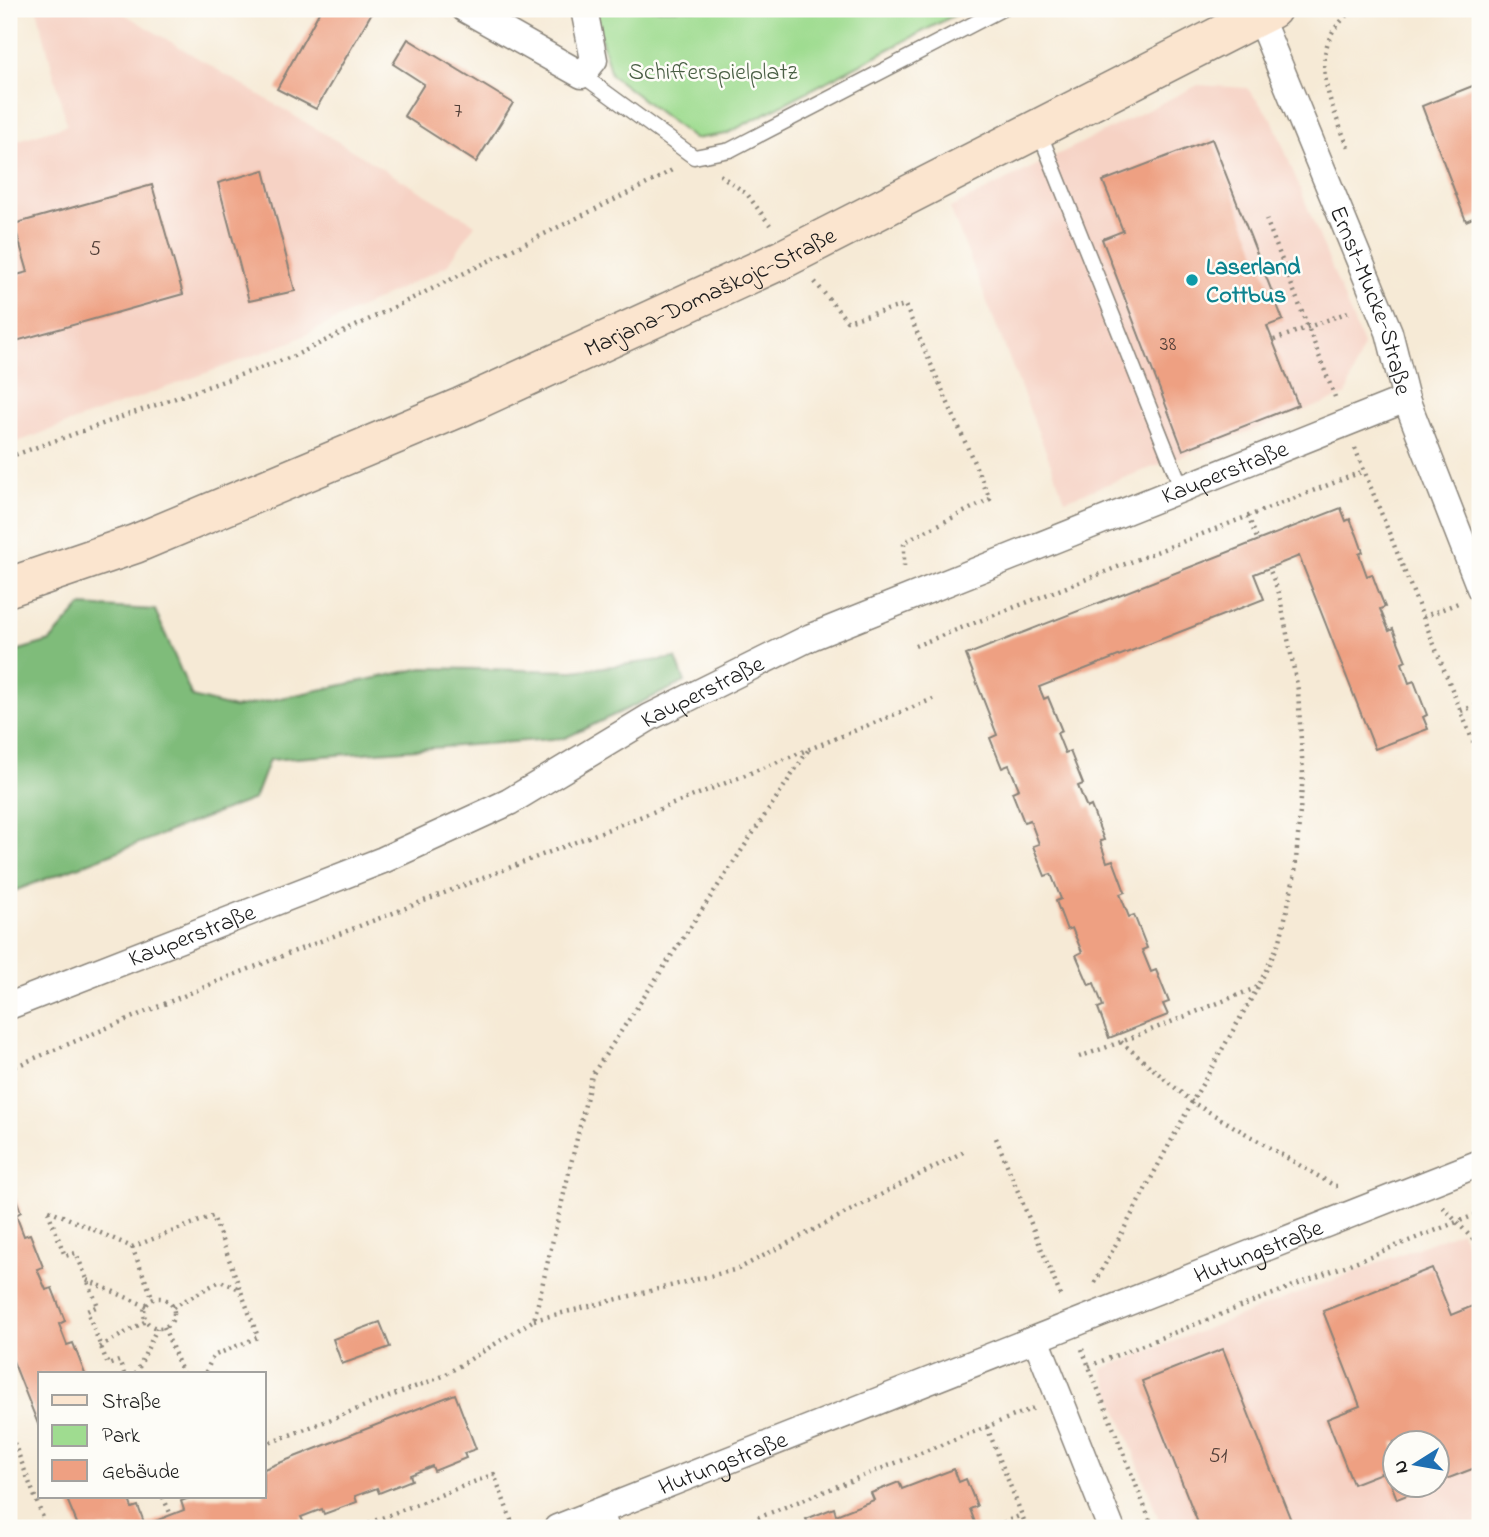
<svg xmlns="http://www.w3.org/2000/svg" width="1489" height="1537" viewBox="0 0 1489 1537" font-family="'Indie Flower',sans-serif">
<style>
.built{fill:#f6d2c4;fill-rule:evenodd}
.green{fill:#9fdc90;stroke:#5e7c56;stroke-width:2}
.forest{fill:#7fbc7a;stroke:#4e6c4b;stroke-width:2}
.building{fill:#eea082}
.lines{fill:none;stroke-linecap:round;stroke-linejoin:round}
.lane-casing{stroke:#898379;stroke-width:17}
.street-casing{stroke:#898379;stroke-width:29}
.secondary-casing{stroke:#898379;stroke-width:41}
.path{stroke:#898379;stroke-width:4.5;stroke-dasharray:2 5;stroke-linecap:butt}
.lane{stroke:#fff;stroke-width:14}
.street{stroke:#fff;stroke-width:26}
.secondary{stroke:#fbe5cf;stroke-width:38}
.culture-dot{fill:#0f9aa8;stroke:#fdfcf7;stroke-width:2.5}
.labels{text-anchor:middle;stroke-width:5;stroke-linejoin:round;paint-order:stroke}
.number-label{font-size:21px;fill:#503d36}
.park-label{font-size:24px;fill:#4a5f45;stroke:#fdfcf7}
.culture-label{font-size:24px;font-weight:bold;fill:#0d838f;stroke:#fdfcf7;text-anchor:start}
.street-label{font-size:24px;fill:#1c1c1c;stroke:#fdfcf7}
</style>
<rect width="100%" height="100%" fill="#fdfcf7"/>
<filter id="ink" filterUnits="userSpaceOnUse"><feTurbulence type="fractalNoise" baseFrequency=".0143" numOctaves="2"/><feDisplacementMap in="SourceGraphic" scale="14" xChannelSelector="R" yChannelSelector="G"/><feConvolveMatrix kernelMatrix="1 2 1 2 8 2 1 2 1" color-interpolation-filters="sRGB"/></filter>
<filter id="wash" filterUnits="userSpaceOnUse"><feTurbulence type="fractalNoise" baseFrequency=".00686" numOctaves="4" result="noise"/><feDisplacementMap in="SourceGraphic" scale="28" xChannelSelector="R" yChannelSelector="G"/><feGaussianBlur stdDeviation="1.57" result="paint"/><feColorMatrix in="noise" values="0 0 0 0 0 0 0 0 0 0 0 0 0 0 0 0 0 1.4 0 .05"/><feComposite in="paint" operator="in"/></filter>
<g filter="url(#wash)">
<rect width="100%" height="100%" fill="#f6ead6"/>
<!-- built -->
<g class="built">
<path d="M37,9H116L475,224L448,265L291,342L9,445V143L67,125Z"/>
<path d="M1198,85L1247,88L1272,119L1363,345L1346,395L1065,500L950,208Z"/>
<path d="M1461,1231L1480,1281V1528H1162L1102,1369ZM1394,1442H1436V1484H1394Z"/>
</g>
<!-- green -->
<path class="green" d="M593,9H966L726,134L694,139L611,75Z"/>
<!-- forest -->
<path class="forest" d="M81,606L155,610L192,697L234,708L423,668L573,671L676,658L685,682L565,738L269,760L254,799L9,893V653L50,641Z"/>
<g id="blocks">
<!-- building -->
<g class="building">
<path d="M321,9H374L316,109L277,89Z"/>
<path d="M408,39L513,103L476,162L404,116L424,84L393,64Z"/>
<path d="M1480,83V215L1466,221L1422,106Z"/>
<path d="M1212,139L1283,320L1267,326L1298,405L1183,450L1102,239L1123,231L1103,181Z"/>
<path d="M264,170L295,291L249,301L218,183Z"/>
<path d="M152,185L183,294L9,343V277L28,272L14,224Z"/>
<path d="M1341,508L1346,521L1350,519L1357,535L1363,552L1359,554L1367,576L1372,574L1378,590L1385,607L1380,609L1389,631L1393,629L1406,661L1402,663L1409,683L1414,681L1427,715L1423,717L1428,729L1375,749L1299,556L1254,574L1264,599L1039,687L1044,699L1048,697L1062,731L1057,733L1065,753L1070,751L1083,784L1078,786L1087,808L1091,806L1104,840L1100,841L1107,862L1113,860L1125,892L1120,894L1129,917L1134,915L1147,948L1142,950L1151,972L1156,970L1169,1002L1163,1004L1168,1015L1109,1038L1098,1008L1103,1006L1094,983L1089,985L1076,955L1082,952L1072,928L1067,930L1056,901L1061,899L1051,874L1045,876L1033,846L1039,844L1030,820L1024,822L1012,792L1019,789L1009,765L1002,768L990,738L997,735L966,655Z"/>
<path d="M9,1180L21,1212L16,1215L24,1236L30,1234L43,1267L37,1269L46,1290L52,1288L65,1321L59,1324L67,1345L73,1343L85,1374H40V1429L11,1356L9,1357Z"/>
<path d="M1432,1268L1451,1315L1480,1303V1466L1436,1483V1442H1394V1484L1433,1485L1397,1499L1386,1471L1353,1484L1327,1419L1360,1406L1323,1311Z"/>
<path d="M380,1322L390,1347L342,1364L333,1339Z"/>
<path d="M1223,1349L1294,1528H1200L1142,1381Z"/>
<path d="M455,1394L476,1449L464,1453L466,1458L434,1471L432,1466L410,1475L412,1480L379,1493L377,1488L355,1496L357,1502L324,1514L322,1509L301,1517L304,1523L290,1528H79L66,1497H128L132,1508L138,1506L145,1525L184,1510L181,1501L192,1497H264V1469Z"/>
<path d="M954,1469L959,1482L966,1479L977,1506L970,1509L977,1528H802L809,1525L806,1519L834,1508L836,1515L874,1500L871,1493L899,1482L902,1489Z"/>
</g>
</g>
</g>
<g filter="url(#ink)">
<use href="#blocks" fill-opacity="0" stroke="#898379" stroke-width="2"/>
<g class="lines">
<defs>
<g id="lane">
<path d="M582,75L694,157L730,150L1002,9"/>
<path d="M1038,129L1182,489"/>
<path d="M605,1509L612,1528"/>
</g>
<g id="street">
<path d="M465,9L582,75L594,60L584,9"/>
<path id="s1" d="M1259,16L1389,332L1406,399L1480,588"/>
<path id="s2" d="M9,1006L383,860L509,802L650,717L811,637L1406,399"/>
<path d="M1036,1339L1111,1528"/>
<path id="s3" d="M557,1528L1480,1163"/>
</g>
<g id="secondary">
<path id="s4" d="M9,587L135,544L461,407L783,259L1272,9"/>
</g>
</defs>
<!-- lane casing -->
<use href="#lane" class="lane-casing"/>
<!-- street casing -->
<use href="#street" class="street-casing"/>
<!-- secondary casing -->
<use href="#secondary" class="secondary-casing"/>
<!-- path -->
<g class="path">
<path d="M1348,147C1335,113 1314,73 1330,37C1334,27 1344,19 1350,11L1355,9"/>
<path d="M720,175L747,194L770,225"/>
<path d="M1266,219L1335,397"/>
<path d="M815,282L847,321L905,305L990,499L904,542V570"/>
<path d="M1274,340L1351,311"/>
<path d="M1355,448L1480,759"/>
<path d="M9,457L294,356L655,180L672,170"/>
<path d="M1248,516L1258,541"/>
<path d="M1423,617L1458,603"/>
<path d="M915,646L1364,471"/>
<path d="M1461,711L1480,704"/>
<path d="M1121,1042L1192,1102L1335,1186H1337"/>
<path d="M1079,1057L1121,1042L1258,987L1280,941L1295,873L1303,774L1298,690L1279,593L1269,568"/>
<path d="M9,1069L231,976L686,799L933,699"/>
<path d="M996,1138L1062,1299"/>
<path d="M1443,1207L1480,1247"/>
<path d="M132,1247L153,1299"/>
<path d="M87,1280L146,1306"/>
<path d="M1095,1283L1192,1102L1258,987"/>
<circle cx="159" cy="1313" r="15"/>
<path d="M173,1307L220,1281L240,1289"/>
<path d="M534,1320L738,1269L967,1150"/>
<path d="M164,1327L183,1374"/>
<path d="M100,1347L146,1321"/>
<path d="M1082,1349L1153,1528"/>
<path d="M1089,1366L1480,1213"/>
<path d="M124,1374L119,1361L108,1365L87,1311L98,1306L76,1253L65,1256L47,1209L132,1247L213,1216L258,1337L213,1356L205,1374"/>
<path d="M136,1374L157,1328"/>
<path d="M987,1427L1027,1528"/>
<path d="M9,1430L47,1528"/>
<path d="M264,1445L443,1376L534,1320L592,1075L809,749"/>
<path d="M163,1497L171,1515"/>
<path d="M356,1528L494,1474L514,1528"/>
<path d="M732,1528L1034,1408"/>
<path d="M990,1528L1022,1515"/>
</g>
<!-- lane -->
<use href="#lane" class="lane"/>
<!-- street -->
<use href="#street" class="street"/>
<!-- secondary -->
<use href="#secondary" class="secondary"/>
</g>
</g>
<!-- markers -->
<circle class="culture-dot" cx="1192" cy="280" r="7"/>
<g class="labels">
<!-- number labels -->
<g class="number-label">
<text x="458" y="117">7</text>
<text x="95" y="255">5</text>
<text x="1168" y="350">38</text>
<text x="1218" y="1462">51</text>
</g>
<!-- park labels -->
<g class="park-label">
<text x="713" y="79">Schifferspielplatz</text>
</g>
<!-- culture labels -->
<g class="culture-label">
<text x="1206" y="274">Laserland<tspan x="1206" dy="28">Cottbus</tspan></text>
</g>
<!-- street labels -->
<g class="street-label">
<text dy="8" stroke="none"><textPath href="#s4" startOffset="761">Marjana-Domaškojc-Straße</textPath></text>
<text dy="8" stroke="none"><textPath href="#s1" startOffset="306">Ernst-Mucke-Straße</textPath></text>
<text dy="8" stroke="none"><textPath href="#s2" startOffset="1330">Kauperstraße</textPath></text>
<text dy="8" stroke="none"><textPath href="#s2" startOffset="763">Kauperstraße</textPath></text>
<text dy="8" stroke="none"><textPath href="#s2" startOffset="196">Kauperstraße</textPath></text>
<text dy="8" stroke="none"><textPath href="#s3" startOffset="754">Hutungstraße</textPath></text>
<text dy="8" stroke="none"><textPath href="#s3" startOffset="178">Hutungstraße</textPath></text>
</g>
</g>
<!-- margin -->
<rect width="1489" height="1537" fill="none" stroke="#fdfcf7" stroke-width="35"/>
<!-- legend -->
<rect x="38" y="1372" width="228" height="126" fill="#fdfcf7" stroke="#a3a29f" stroke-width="2"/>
<rect x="52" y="1395" width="35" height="10" fill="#fbe5cf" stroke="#a3a29f" stroke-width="2"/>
<text x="102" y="1408" font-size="21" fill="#1c1c1c">Straße</text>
<rect x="52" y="1425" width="35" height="21" fill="#9fdc90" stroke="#a3a29f" stroke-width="2"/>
<text x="102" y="1442" font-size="21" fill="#1c1c1c">Park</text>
<rect x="52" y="1460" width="35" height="21" fill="#eea082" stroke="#a3a29f" stroke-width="2"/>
<text x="102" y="1478" font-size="21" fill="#1c1c1c">Gebäude</text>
<!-- north arrow -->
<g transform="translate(1416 1464) rotate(259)"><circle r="33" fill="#fdfcf7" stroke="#a3a29f" stroke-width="2"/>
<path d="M0-5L12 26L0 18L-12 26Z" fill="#1f6fb2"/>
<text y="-10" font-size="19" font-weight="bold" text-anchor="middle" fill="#1c1c1c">N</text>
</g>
</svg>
